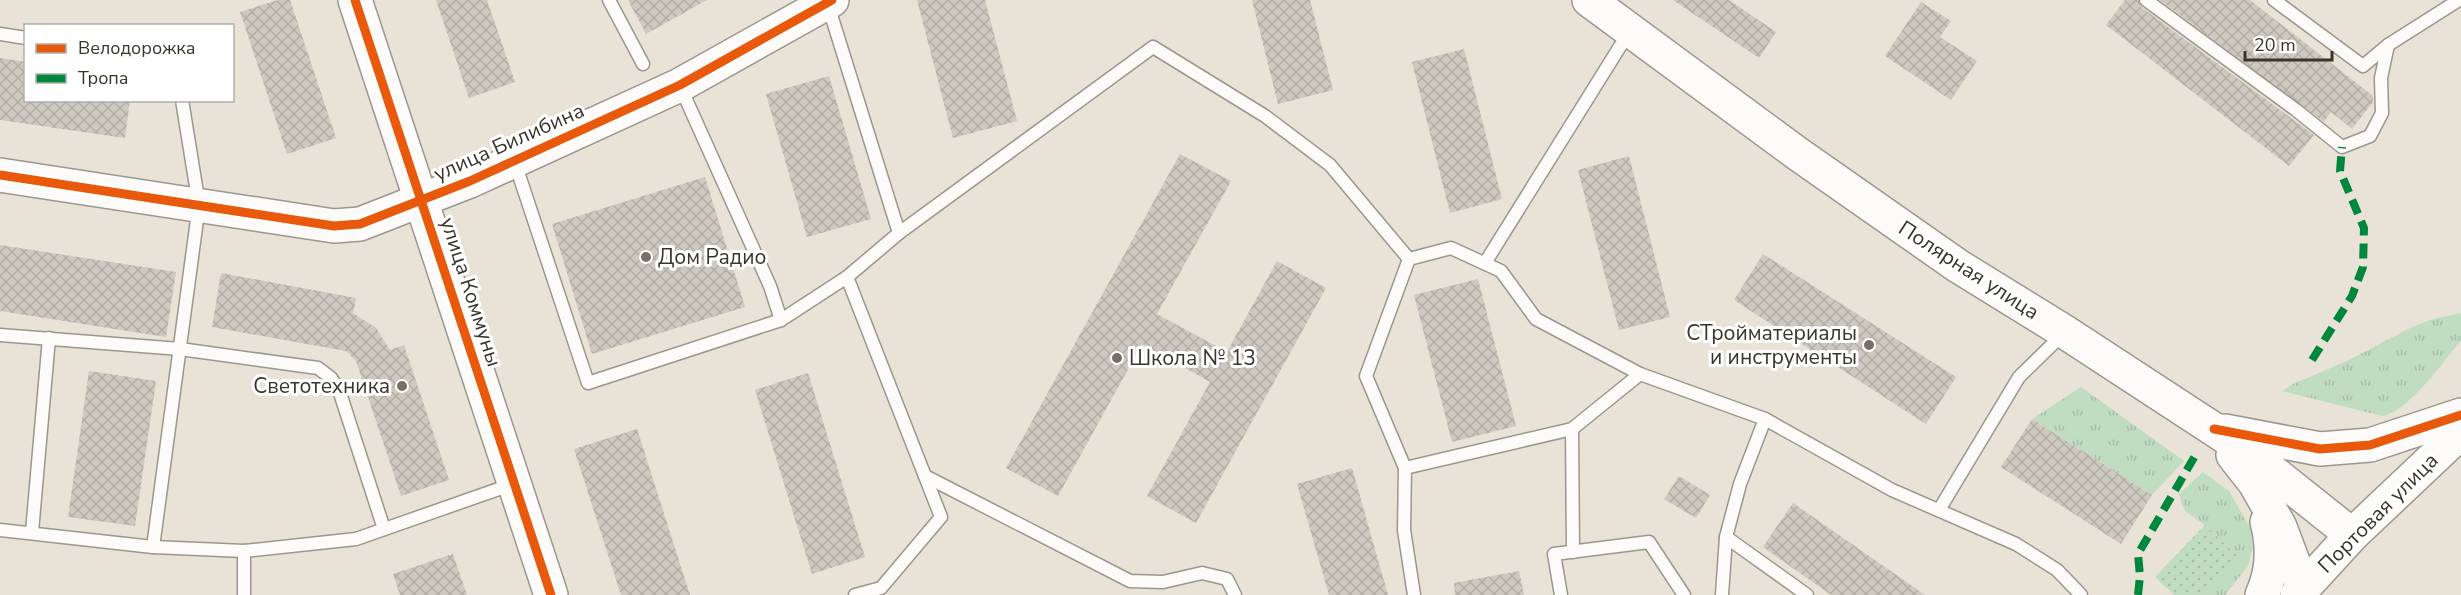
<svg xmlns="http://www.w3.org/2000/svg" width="2461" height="595" viewBox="0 0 2461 595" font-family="'Nunito Sans',sans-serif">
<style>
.grass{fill:url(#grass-tufts)}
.park{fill:url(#park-dots)}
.building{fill:url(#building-cross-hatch)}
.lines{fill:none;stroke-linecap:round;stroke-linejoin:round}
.lane-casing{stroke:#9c978e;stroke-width:15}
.secondary-casing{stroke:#9c978e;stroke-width:36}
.lane{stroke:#fcfbf9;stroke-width:12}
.secondary{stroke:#fcfbf9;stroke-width:33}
.quiet{stroke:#00873e;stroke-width:8;stroke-dasharray:15 8;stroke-linecap:butt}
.cycleway-casing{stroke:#fff;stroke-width:13}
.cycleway{stroke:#e8590c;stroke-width:9}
.poi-dot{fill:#767168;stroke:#fff;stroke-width:2}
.labels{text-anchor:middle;stroke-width:6;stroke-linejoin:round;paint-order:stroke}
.street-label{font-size:21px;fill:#39342c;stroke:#fff}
.poi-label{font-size:21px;fill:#39342c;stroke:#fff;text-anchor:start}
</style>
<defs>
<pattern id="grass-tufts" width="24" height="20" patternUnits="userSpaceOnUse" patternTransform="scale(1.5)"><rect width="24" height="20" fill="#c0ddc2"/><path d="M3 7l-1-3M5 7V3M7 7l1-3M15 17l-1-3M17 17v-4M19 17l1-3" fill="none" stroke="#a6bea7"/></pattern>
<pattern id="park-dots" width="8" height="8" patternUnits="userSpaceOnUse" patternTransform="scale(1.5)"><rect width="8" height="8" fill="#c0ddc2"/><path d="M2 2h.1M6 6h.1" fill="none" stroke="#a6bea7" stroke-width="1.8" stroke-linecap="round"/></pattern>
<pattern id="building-cross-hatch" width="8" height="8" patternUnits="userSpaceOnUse" patternTransform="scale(1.5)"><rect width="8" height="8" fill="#cec9c0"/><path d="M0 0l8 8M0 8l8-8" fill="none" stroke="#b2ada5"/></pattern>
</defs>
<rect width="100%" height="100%" fill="#e8e2d7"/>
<!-- grass -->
<g class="grass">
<path d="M2461,313V341C2443,361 2408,413 2382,416L2282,391L2293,384L2347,361L2412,327L2433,319Z"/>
<path d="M2081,387L2184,461L2152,495L2032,419Z"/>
<path d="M2203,472L2229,491L2250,528L2253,547L2248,566L2225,595H2198L2236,555L2205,525L2185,511L2179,494Z"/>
</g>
<!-- park -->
<path class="park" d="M2205,525L2237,556L2198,595H2174L2155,577Z"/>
<!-- building -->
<g class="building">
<path d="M278,0H290L336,138L287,154L240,12Z"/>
<path d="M436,0H487L515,82L469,98Z"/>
<path d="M628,0H707L646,34Z"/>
<path d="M917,0H985L1017,121L953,138Z"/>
<path d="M1252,0H1310L1333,90L1278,104Z"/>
<path d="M1673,0H1729L1776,32L1759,58Z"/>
<path d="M2125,0H2138L2141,7L2314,135L2289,166L2106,25Z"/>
<path d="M2160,0H2250L2373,96V102L2352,129L2331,112L2324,122Z"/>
<path d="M1921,2L1951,21L1940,37L1977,61L1951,100L1885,56Z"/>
<path d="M1464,49L1502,199L1450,213L1412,62Z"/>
<path d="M0,58L26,62V100H130L125,138L0,120Z"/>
<path d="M829,76L871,219L807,237L766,94Z"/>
<path d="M1180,154L1231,181L1157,314L1227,352L1277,261L1326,288L1196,523L1147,496L1210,382L1142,344L1058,496L1006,468Z"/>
<path d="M1629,156L1670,317L1619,330L1578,170Z"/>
<path d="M705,177L745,307L592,354L552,224Z"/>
<path d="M0,245L176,272L166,337L0,311Z"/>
<path d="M1763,254L1956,377L1926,424L1734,300Z"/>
<path d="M221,273L356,298L353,313L376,328L390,350L404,345L449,480L401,496L356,361L346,351L212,327Z"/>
<path d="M1478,279L1516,426L1452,442L1414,295Z"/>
<path d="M89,371L156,381L135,526L68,517Z"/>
<path d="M808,373L865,557L812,574L755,390Z"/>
<path d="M2032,419L2152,495L2121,544L2001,467Z"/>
<path d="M637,429L690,595H621L574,449Z"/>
<path d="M1352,468L1388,595H1329L1297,484Z"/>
<path d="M1679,476L1710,495L1696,518L1664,499Z"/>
<path d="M1793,503L1925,595H1831L1763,547Z"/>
<path d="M453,554L467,595H400L393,574Z"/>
<path d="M1519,571L1524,595H1455L1454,583Z"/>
</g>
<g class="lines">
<defs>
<g id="lane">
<path d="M609,0L643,64"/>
<path d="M2146,0L2296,110L2342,147L2370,136L2382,113L2381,78L2388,45"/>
<path d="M2274,0L2363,66L2388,45L2459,0"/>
<path d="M828,5L899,233"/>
<path d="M0,34L26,38"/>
<path d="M515,163L588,383L781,320L770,286L680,86"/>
<path d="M1485,263L1629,32"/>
<path d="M847,277L941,517L881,588L855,595"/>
<path d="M781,320L847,277L899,233L1153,47L1265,116L1330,165L1409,259L1451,248L1501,271L1536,319L1640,374"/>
<path d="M0,335L180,349L318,368L331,378L339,390L384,529"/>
<path d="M1572,429L1573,552"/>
<path d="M1405,468L1366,376L1409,259"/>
<path d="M925,476L1130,581L1163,582L1202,573L1227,579L1235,595"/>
<path d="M1939,510L2019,377L2064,333"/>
<path d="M0,530L153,547L244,551L356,539L513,484"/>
<path d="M32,532L49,338"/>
<path d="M1726,537L1807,595"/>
<path d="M153,547L199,205L182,100"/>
<path d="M244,595V551"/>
<path d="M1414,595L1404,530L1405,468L1572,429L1640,374L1765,419L1892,490L2016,544L2057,570L2081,595"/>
<path d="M1561,595L1554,554L1649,542L1684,595"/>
<path d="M1722,595L1726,537L1740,484L1765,419"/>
</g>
<g id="secondary">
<path d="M355,0L551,595"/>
<path d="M1589,0L1798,154L1958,266L2065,332L2244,449L2352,535"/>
<path d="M0,175L334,226L360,224L470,181L680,85L832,0"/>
<path d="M2225,431L2320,449L2370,445L2461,415"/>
<path d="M2233,455L2255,483L2280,527L2303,588"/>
<path d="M2262,595C2273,571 2274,548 2267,522"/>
<path d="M2297,595L2352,535L2461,432"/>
</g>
</defs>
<!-- lane casing -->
<use href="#lane" class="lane-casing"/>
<!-- secondary casing -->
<use href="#secondary" class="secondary-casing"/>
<!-- lane -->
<use href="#lane" class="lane"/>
<!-- secondary -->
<use href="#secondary" class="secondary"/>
<!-- quiet -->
<g class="quiet">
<path d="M2312,360L2352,296L2363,267L2364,228L2340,171L2342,147"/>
<path d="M2138,595L2140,576L2138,554L2195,456"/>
</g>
<defs>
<g id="cycleway">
<path d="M355,0L551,595"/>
<path d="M0,175L334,226L360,224L470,181L680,85L832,0"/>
<path d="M2214,429L2320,449L2370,445L2461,415"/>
</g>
</defs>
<!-- cycleway casing -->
<use href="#cycleway" class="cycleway-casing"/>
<!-- cycleway -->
<use href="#cycleway" class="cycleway"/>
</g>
<!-- markers -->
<g class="poi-dot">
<circle cx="646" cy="257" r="6"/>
<circle cx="1869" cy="345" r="6"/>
<circle cx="1117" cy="358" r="6"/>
<circle cx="402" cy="386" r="6"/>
</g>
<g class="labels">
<!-- street labels -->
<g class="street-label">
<text transform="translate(509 142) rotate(-24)" y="7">улица Билибина</text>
<text transform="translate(1969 270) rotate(33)" y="7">Полярная улица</text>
<text transform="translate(471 292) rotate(72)" y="7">улица Коммуны</text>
<text transform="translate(2378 513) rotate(-45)" y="7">Портовая улица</text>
</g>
<!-- poi labels -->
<g class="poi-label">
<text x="658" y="264">Дом Радио</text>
<text x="1857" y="340" text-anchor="end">СТройматериалы<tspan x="1857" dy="24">и инструменты</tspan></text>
<text x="1129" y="365">Школа № 13</text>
<text x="390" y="393" text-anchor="end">Светотехника</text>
</g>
</g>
<!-- legend -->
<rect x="24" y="24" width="210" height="78" fill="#ffffff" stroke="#b0aeab" stroke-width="1.5"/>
<rect x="36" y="44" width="30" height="9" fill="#e8590c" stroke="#b0aeab" stroke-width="1.5"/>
<text x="78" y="54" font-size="18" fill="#39342c">Велодорожка</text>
<rect x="36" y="74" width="30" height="9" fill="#00873e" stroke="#b0aeab" stroke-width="1.5"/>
<text x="78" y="84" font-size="18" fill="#39342c">Тропа</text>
<!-- scale -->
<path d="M2245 51v9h87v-9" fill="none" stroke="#39342c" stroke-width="3"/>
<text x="2254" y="51" font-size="18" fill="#39342c" stroke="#ffffff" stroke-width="4.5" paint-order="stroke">20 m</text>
</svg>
